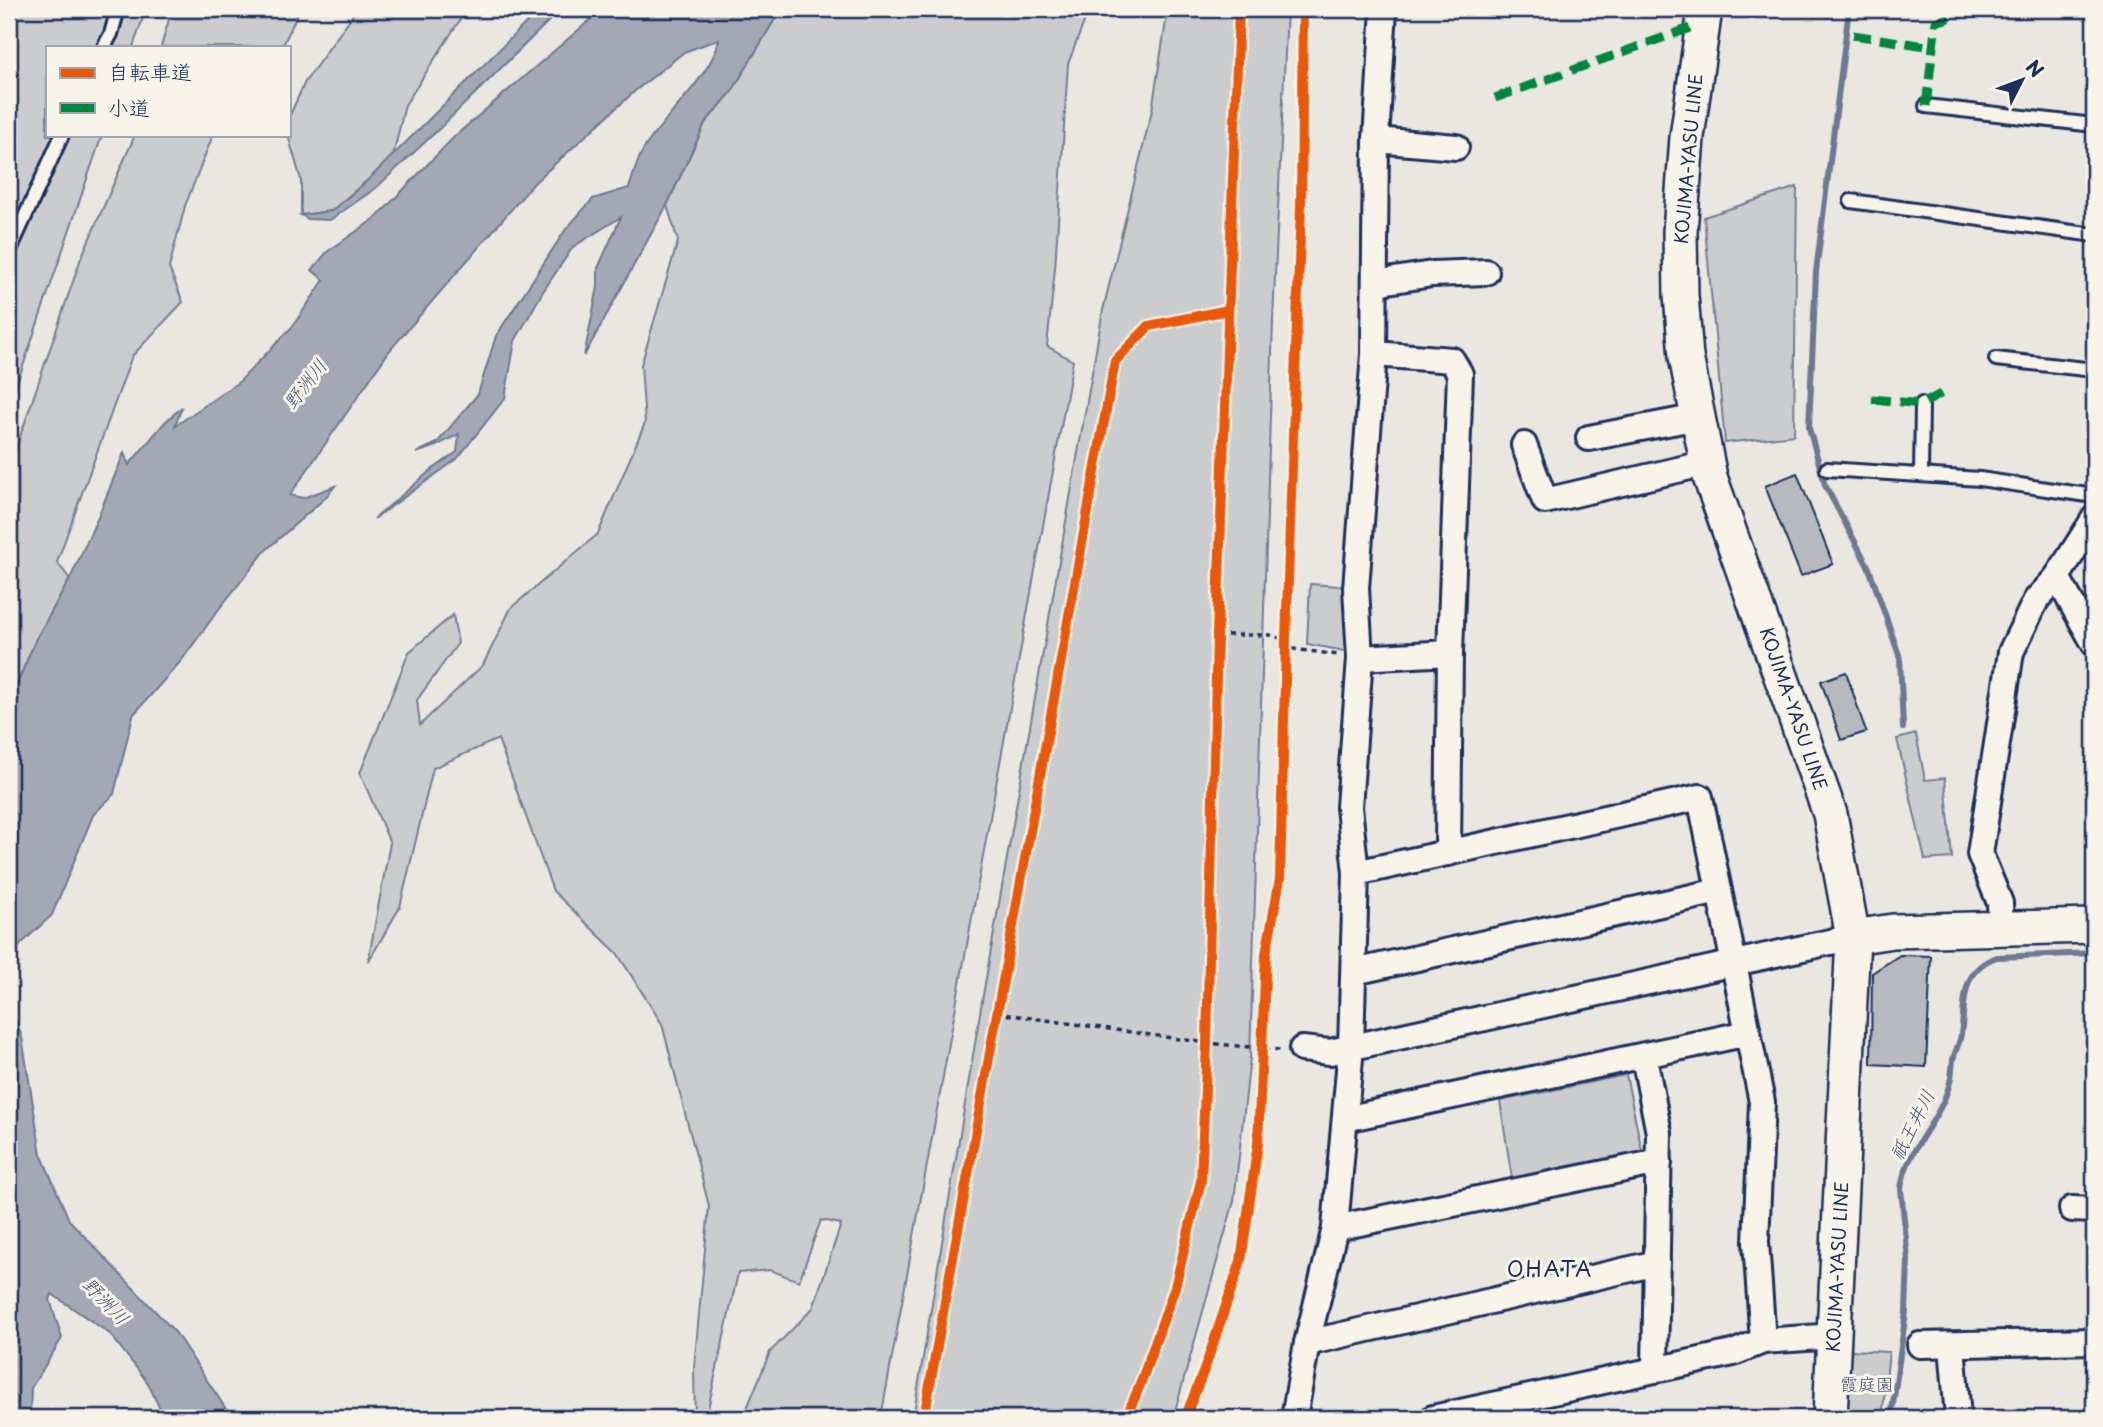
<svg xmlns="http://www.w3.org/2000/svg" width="2103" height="1427" viewBox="0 0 2103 1427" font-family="'Playpen Sans','Klee One',sans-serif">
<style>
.green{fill:#cbcccd;stroke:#737e96;stroke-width:2}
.water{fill:#a3a8b4;stroke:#6d7892;stroke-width:2}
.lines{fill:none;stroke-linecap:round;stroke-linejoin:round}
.stream{stroke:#6d7892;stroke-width:6}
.building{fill:#b6babf;stroke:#1b2f5e;stroke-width:2}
.lane-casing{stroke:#1b2f5e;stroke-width:18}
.street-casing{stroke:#1b2f5e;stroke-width:30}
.secondary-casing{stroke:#1b2f5e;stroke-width:38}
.path{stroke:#1b2f5e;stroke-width:3.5;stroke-dasharray:5 5;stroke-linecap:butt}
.lane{stroke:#f7f3e8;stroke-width:12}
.street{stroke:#f7f3e8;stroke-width:24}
.secondary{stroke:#f7f3e8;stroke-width:33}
.quiet{stroke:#00873e;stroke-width:9;stroke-dasharray:18 9;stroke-linecap:butt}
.cycleway-casing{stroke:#f7f3e8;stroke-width:15}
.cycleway{stroke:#e8590c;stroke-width:10}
.labels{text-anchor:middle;stroke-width:6;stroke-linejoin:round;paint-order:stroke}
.street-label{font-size:18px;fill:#1b2f5e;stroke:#f7f3e8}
.park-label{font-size:18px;fill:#47567a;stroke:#f7f3e8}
.water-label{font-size:19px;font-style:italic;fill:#445378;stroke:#f7f3e8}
.quarter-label{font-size:21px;letter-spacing:2px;fill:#1b2f5e;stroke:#f7f3e8}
</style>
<rect width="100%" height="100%" fill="#eae7e0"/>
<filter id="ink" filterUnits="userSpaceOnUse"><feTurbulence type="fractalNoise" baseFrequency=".0143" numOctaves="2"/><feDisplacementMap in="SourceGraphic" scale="14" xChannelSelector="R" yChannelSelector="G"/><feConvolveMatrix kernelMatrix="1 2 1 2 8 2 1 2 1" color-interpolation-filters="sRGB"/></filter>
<g filter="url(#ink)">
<!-- green -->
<g class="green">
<path d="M9,9H146L133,47H47V135H102L9,407Z"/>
<path d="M172,9H300L282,47H161Z"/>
<path d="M357,9H467L405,105L393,156L369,179L331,211L301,215V180L288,135L289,117L305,82Z"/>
<path d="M781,9H1089L1068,64L1055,269L1047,346L1073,361L881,1418H743L770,1352L813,1308L841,1224L821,1220L799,1281L770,1270L738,1273L706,1418H695L694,1368L709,1206L662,1024L617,953L553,891L498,739L433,768L400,907L368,962L390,843L360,773L409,652L453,615L458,643L417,700L420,725L483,665L511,608L598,534L645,423L641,365L678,241L667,205L705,123L731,93Z"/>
<path d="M1168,9H1287L1273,321L1250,1057L1234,1201L1173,1418H913L982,1001L1103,310L1152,110Z"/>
<path d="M135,135H213L185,206L169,268L183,302L132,356L57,562L70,579L36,639L9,703V469L81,258Z"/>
<path d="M1797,187L1794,435L1725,443L1704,217Z"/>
<path d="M1310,584L1354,587L1350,652L1307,644Z"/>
<path d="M1916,734L1925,780L1945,778L1952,858L1925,860L1897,739Z"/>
<path d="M1626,1075L1643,1156L1512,1179L1500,1101Z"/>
<path d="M1850,1350L1889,1352L1882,1418H1845Z"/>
</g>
<!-- water -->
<g class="water">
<path d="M540,9H561L440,128L376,188L330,220L308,219L301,215L332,211L369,179Z"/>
<path d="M603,9H781L731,93L705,123L667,205L584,356L598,287V268L621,217L573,247L542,293L515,341L505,398L457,459L374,519L429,472L457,452L459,434L436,446L416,453L437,443L478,394L496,336L566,229L593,199L629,188C634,175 637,158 645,147C664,117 714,73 719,39L684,52L635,91L535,182L390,350L290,495L303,498L335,486L325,498L266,550L219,609L181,661L133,715L114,794L93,815L52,915L21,944L9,966V703L36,639L70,579L98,517L124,453L129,465L165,422L182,407L175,426L240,381L292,327L324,280L312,270L327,252L377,217L456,135Z"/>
<path d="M9,1004L22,1037L41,1154L69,1220L175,1332L232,1418H164L148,1383L110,1334L52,1294L50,1300L62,1338L31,1388L30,1418H9Z"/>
</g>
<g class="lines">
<!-- stream -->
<g class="stream">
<path d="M1849,9L1816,272L1809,428L1825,485L1869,568L1900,658L1903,728"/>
<path d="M1891,1418L1906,1312L1908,1260L1901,1189C1905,1150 1941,1121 1950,1082C1952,1075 1952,1067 1953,1060C1955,1051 1960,1043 1961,1034C1966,1002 1959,970 1997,957L2094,953"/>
</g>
</g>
<!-- building -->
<g class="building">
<path d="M1797,473L1833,564L1801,576L1765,486Z"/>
<path d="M1846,672L1866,732L1841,740L1821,681Z"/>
<path d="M1900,955L1931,956L1926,1067L1871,1064L1872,973Z"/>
</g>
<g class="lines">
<defs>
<g id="lane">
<path d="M104,47L111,34L118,9"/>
<path d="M1926,106L2094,125"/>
<path d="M1851,201L2094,235"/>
<path d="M9,252L62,135"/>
<path d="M1996,359L2094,370"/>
<path d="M1827,469L1980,479L2094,496"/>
<path d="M1921,475L1922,404"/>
</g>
<g id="street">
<path d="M1376,140L1456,147"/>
<path d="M1375,283L1432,274L1486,272"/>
<path d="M1374,354L1452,360L1460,374L1450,653L1448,853"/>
<path d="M1589,438L1698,417"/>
<path d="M1524,445L1545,501L1707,463"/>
<path d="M2057,577L2094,643"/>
<path d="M1360,658L1450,653"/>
<path d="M1356,873L1700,797L1762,1102L1756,1242L1763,1341"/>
<path d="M2001,928L2000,903L1980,854L2011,652L2036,600L2057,577L2094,519"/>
<path d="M1354,972L1719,891"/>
<path d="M1302,1049L1330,1052L1853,937"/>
<path d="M1644,1057L1659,1133L1655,1370"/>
<path d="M1345,1119L1748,1033"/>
<path d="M2072,1209L2094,1210"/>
<path d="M1335,1228L1659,1162"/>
<path d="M1307,1343L1657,1263"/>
<path d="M1920,1345L2094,1341"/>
<path d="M1952,1345L1958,1418"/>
<path d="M1294,1418L1307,1343L1335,1228L1351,1047L1356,873L1349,807L1360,658L1356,588L1374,354L1376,140L1384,9"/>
<path d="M1433,1418L1733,1353L1763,1341L1835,1336"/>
</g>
<g id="secondary">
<path d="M1705,9L1687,137L1680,232L1681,295L1686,357L1710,477L1830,814L1853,937L1830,1418"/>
<path d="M1853,937L1893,931L2094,926"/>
</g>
</defs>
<!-- lane casing -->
<use href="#lane" class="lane-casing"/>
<!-- street casing -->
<use href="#street" class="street-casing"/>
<!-- secondary casing -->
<use href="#secondary" class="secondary-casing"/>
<!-- path -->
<g class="path">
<path d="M1217,635H1270L1286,640L1293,649L1339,655"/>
<path d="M997,1013L1207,1043L1280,1050"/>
<path d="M924,1418L1115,361L1149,326L1228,310"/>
</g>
<!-- lane -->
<use href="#lane" class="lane"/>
<!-- street -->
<use href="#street" class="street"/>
<!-- secondary -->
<use href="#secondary" class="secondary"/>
<!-- quiet -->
<g class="quiet">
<path d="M1853,35L1933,47"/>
<path d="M1495,98L1690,28"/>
<path d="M1926,106L1936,22L1959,15L1961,9"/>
<path d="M1872,399L1922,404L1946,391"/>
</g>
<defs>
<g id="cycleway">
<path d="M924,1418L1115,361L1149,326L1228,310"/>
<path d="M1126,1418L1140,1385L1175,1287L1201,1181L1207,1043L1217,635L1239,9"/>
<path d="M1185,1418L1206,1365L1241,1261L1258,1144L1266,954L1280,879L1286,640L1301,206L1303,9"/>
</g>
</defs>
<!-- cycleway casing -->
<use href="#cycleway" class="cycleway-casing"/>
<!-- cycleway -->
<use href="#cycleway" class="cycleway"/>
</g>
</g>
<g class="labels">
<!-- street labels -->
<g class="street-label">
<text transform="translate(1689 159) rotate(-85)" y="6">KOJIMA-YASU LINE</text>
<text transform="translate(1793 709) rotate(71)" y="6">KOJIMA-YASU LINE</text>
<text transform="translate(1838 1267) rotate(-87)" y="6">KOJIMA-YASU LINE</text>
</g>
<!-- park labels -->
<g class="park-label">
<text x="1867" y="1391">霞庭園</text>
</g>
<!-- water labels -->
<g class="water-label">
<text transform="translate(305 384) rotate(-52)" y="7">野洲川</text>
<text transform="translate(1912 1125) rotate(-63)" y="7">祇王井川</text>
<text transform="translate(106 1301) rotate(46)" y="7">野洲川</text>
</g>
<!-- quarter labels -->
<g class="quarter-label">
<text x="1550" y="1277">OHATA</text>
</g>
</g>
<!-- margin -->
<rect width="2103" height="1427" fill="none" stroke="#f7f3e8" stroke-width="35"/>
<rect x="18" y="18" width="2068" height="1392" fill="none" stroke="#1b2f5e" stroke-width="2.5" filter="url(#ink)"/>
<!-- legend -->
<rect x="46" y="46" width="245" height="91" fill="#f7f3e8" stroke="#9fa5b1" stroke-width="2"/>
<rect x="60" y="68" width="35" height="10" fill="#e8590c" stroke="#9fa5b1" stroke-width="2"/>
<text x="108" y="80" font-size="21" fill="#1b2f5e">自転車道</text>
<rect x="60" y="103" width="35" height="10" fill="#00873e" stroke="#9fa5b1" stroke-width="2"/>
<text x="108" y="116" font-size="21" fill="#1b2f5e">小道</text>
<!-- north arrow -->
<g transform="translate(2022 80) rotate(48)" stroke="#f7f3e8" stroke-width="5" paint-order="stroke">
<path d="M0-5L12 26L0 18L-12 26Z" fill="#1b2f5e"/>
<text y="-10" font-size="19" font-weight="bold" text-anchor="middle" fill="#1b2f5e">N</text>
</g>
</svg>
